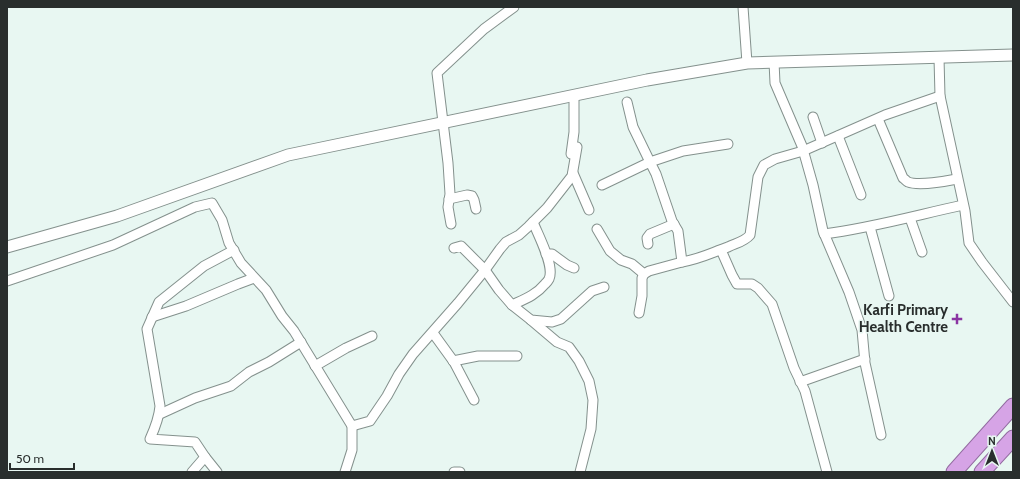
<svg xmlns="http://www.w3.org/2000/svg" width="1020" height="479" viewBox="0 0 1020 479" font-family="Cabin,sans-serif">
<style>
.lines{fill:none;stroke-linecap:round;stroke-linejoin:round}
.minor-casing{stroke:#84918d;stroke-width:11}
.tertiary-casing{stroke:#84918d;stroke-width:13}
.trunk-casing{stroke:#936ca1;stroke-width:17}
.minor{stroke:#fff;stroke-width:9}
.tertiary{stroke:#fff;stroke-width:11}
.trunk{stroke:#d6a4e6;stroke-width:15}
.poi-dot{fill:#8a34a2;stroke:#e8f7f2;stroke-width:1.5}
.labels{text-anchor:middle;stroke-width:3;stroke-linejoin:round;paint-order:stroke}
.poi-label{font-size:15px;font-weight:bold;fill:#292e2d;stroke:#e8f7f2;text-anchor:end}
</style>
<rect width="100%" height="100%" fill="#e8f7f2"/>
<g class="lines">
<defs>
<g id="minor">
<path d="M743,7L747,63"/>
<path d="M939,58L940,96L965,211L969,243L982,262L1013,302"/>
<path d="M774,62L775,83L802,146L813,185L823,231L849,292L862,330L865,363L881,435"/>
<path d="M627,102L633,127L650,162L683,151L728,144"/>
<path d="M813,117L822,143"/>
<path d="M878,119L903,178C905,179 906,181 908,182C918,186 947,181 957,179"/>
<path d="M838,136L861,195"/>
<path d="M571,154L574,132V96"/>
<path d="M573,173L589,210"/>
<path d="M602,185L650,162L656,174L672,221L678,231L682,262L649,271L644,274L642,278V296L639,313"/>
<path d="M449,199L467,195L472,196L474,200L476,209"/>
<path d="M910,218L922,252"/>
<path d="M451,224L448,207L450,194L448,163L437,73L484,29L514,7"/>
<path d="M870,227L889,296"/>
<path d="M597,229L610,251L621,260L632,264L644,274"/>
<path d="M824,234C871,228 917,215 963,205"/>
<path d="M648,244L647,238L650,234L674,224"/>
<path d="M454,248L461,246L485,270L499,290L512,305L531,320L552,322L561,319L592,291L604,287"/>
<path d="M721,250L732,275L737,284H752L758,288L772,304L794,368L805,391L827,472"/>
<path d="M546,254H552L567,265L574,268"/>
<path d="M682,262C700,259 711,253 728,247C736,243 744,242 750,235L758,177L764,165L775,159L803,151L885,115L940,96"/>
<path d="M7,281L113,245L195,207L212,203L222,220L229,243L241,263L266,290L282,316L294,331L352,426V450L345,472"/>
<path d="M512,305C525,299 536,295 545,284C547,282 548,281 549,279C555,266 538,235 533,222"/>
<path d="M152,317L186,306L238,284L254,278"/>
<path d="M531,320L557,342L569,347L579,361L589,381L593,400L591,429L580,472"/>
<path d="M433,333L454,362L474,400"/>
<path d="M453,361L478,356H517"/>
<path d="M315,366L346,348L372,336"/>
<path d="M800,382L865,359"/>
<path d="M160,414L195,398L231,386L249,372L269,362L301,342"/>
<path d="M352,426L370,421L387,396L399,374L413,354L458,303L485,270L500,249L506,242L519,235L529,226L547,208L572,176L577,147"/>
<path d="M205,457L217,472"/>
<path d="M192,472L205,457L195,442L150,439C155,428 159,418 160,406L147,329L159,302L204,266L234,250"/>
<path d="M454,472H460"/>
</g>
<path id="tertiary" d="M7,247L117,216L288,155L647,80L747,63L1013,55"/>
<g id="trunk">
<path d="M954,472L1013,406"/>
<path d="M982,472L1013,438"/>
</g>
</defs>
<!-- minor casing -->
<use href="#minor" class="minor-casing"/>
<!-- tertiary casing -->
<use href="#tertiary" class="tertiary-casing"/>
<!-- trunk casing -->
<use href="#trunk" class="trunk-casing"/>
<!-- minor -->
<use href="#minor" class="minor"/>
<!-- tertiary -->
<use href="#tertiary" class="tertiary"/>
<!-- trunk -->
<use href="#trunk" class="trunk"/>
</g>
<!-- markers -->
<path class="poi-dot" d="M955 313h4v4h4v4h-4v4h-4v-4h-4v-4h4z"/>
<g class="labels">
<!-- poi labels -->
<g class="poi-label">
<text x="948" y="315">Karfi Primary<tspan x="948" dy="17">Health Centre</tspan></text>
</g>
</g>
<!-- border -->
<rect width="1020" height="479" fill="none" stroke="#292e2d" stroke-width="16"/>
<!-- north arrow -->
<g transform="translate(992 451)" stroke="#e8f7f2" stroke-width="3" paint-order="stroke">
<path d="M0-3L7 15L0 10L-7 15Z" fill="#292e2d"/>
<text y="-6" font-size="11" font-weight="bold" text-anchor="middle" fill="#292e2d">N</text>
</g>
<!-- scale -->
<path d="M10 463v6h64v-6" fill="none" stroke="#292e2d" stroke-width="2"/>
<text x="16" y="463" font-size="12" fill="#292e2d" stroke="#e8f7f2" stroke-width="3" paint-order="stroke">50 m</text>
</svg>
